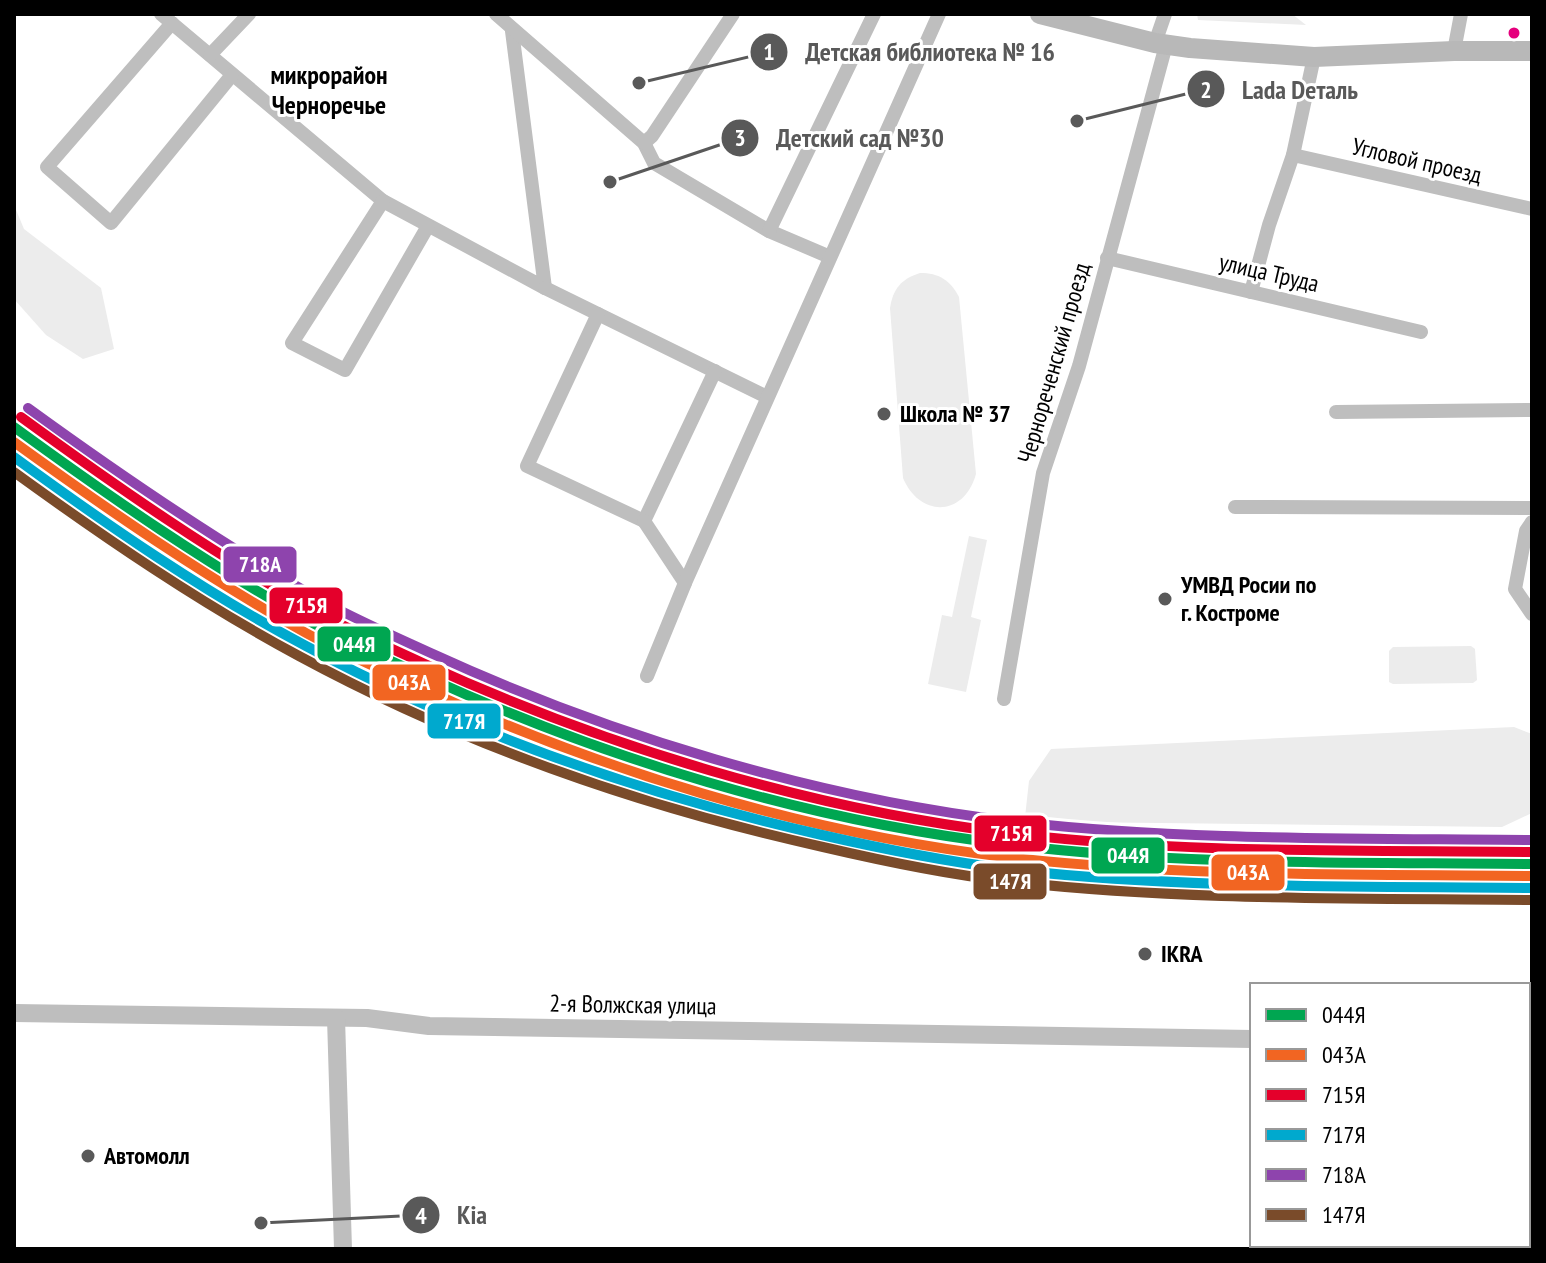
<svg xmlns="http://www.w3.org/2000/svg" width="1546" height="1263" viewBox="0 0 1546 1263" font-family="'PT Sans Narrow',sans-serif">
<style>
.green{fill:#ececec}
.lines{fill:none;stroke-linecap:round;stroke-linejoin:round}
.minor{stroke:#bebebe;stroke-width:14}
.tertiary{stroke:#bebebe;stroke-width:18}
.secondary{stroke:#b8b8b8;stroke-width:20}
.rail-1-casing{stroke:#fff;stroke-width:16}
.rail-2-casing{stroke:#fff;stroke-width:16}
.rail-3-casing{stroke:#fff;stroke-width:16}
.rail-4-casing{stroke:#fff;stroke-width:16}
.rail-5-casing{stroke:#fff;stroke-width:16}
.rail-6-casing{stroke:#fff;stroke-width:16}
.rail-1{stroke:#00a651;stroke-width:10}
.rail-2{stroke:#f26522;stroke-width:10}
.rail-3{stroke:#e4002b;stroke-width:10}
.rail-4{stroke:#00a9ce;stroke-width:10}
.rail-5{stroke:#8e44ad;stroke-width:10}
.rail-6{stroke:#7a4b2a;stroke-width:10}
.bus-dot{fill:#e5007d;stroke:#fff;stroke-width:3}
.poi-dot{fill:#595959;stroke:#fff;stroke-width:3}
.labels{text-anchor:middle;stroke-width:6;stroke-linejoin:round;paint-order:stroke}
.street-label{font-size:24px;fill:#000;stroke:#fff}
.poi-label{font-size:24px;font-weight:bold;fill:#000;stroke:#fff;text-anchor:start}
.neighbourhood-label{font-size:26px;font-weight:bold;fill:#000;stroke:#fff}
.leader{fill:none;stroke:#595959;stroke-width:3}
.callout-dot{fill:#595959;stroke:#fff;stroke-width:3}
.mark-label{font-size:24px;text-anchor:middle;font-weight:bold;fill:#fff}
.callout-label{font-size:26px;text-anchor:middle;font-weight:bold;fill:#595959;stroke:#fff;stroke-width:6;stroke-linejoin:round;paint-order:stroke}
.line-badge{stroke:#fff;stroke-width:3}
.badge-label{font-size:22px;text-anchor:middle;font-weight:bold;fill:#fff}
</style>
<rect width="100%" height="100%" fill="#fff"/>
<!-- green -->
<g class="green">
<path d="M1197,14H1292L1306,25L1198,20Z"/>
<path d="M14,205L24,229L101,288L114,349L83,359L46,335L14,299Z"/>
<path d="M920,273C939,273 950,280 959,297L976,474C964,517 920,518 903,478L890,308C893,289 901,279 920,273Z"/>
<path d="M969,536L987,540L971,617L981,620L966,692L928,684L942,615L952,617Z"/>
<path d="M1471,646L1475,649L1477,680L1473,683L1393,684L1389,682V651L1393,647Z"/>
<path d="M1514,727L1532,734V813L1502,827L1068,822L1025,817L1029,781L1051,749Z"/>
</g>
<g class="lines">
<!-- minor -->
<g class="minor">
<path d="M161,14L383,201L545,288L512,31"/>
<path d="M496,14L644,143L654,163L769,231L830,257"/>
<path d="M172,23L47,167L111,223L232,75"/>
<path d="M1155,43L1165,14"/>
<path d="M1454,51L1461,14"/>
<path d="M210,55L249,14"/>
<path d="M644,143L652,136L733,14"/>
<path d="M1293,155L1532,209"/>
<path d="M383,201L292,343L345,370L428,226"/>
<path d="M769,231L874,14"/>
<path d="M1107,258L1421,332"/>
<path d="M545,288L767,397"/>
<path d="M1251,292L1269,225L1293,155L1314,57"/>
<path d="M598,314L527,466L644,521L715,371"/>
<path d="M1336,412L1532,410"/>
<path d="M1235,507L1532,508"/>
<path d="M644,521L685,583"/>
<path d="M1532,522L1526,531L1515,589L1532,614"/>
<path d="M647,676L685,583L939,14"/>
<path d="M1004,699L1043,473L1079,366L1166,45"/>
<path d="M1501,1249V1245"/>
</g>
<!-- tertiary -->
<g class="tertiary">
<path d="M14,1013L367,1018L429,1026L1252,1039"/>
<path d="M336,1018L343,1249"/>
<path d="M1528,1043H1532"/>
</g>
<!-- secondary -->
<path class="secondary" d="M1040,14L1155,43L1190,48L1314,57L1454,51H1532"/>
<defs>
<path id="rail-1" d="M14,427C110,497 208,565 313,623C348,642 386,659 422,675C605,759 805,820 1005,844C1180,866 1357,862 1532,864"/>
<path id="rail-2" d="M14,442C108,510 204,576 306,633C341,652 379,669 415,685C598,770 805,833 1005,857C1180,877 1356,874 1532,876"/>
<path id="rail-3" d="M21,417C117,487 215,555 318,612C353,632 391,648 427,665C607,747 811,809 1007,833C1181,854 1357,850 1532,852"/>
<path id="rail-4" d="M14,457C107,525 204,592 306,646C467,733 644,795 822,835C883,849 944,861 1006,869C1180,889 1356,886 1532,888"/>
<path id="rail-5" d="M28,408C123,477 221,544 324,602C359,621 396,637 433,654C610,735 816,798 1010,821C1183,841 1358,838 1532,840"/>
<path id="rail-6" d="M14,472C105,538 200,603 299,656C462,744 642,807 823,847C883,861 944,874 1006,881C1180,901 1356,898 1532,900"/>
</defs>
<!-- rail-1 casing -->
<use href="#rail-1" class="rail-1-casing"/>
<!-- rail-2 casing -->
<use href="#rail-2" class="rail-2-casing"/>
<!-- rail-3 casing -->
<use href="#rail-3" class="rail-3-casing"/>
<!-- rail-4 casing -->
<use href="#rail-4" class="rail-4-casing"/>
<!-- rail-5 casing -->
<use href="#rail-5" class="rail-5-casing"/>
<!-- rail-6 casing -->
<use href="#rail-6" class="rail-6-casing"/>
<!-- rail-1 -->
<use href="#rail-1" class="rail-1"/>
<!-- rail-2 -->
<use href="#rail-2" class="rail-2"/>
<!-- rail-3 -->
<use href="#rail-3" class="rail-3"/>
<!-- rail-4 -->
<use href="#rail-4" class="rail-4"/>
<!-- rail-5 -->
<use href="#rail-5" class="rail-5"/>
<!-- rail-6 -->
<use href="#rail-6" class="rail-6"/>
</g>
<!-- markers -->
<circle class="bus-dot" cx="1514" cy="33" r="7"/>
<g class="poi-dot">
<circle cx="884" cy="414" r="8"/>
<circle cx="1165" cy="599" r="8"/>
<circle cx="1145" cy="954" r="8"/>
<circle cx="88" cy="1156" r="8"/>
</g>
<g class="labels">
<!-- street labels -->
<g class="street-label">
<text transform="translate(1417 161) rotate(13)" y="8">Угловой проезд</text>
<text transform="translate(1269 273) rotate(13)" y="8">улица Труда</text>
<text transform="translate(1054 363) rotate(-74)" y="8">Чернореченский проезд</text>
<text transform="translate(633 1005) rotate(1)" y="8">2-я Волжская улица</text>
</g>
<!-- poi labels -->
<g class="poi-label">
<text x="900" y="422">Школа № 37</text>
<text x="1181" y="593">УМВД Росии по<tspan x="1181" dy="28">г. Костроме</tspan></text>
<text x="1161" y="962">IKRA</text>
<text x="104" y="1164">Автомолл</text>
</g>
<!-- neighbourhood labels -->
<g class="neighbourhood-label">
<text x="329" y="84">микрорайон<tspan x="329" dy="30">Черноречье</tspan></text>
</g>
</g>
<!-- callouts -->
<path class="leader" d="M639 83L769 52M1077 121L1206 89M610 182L740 138M261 1223L421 1215"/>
<g class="callout-dot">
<circle cx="639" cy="83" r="8"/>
<circle cx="1077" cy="121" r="8"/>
<circle cx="610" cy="182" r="8"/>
<circle cx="261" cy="1223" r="8"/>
<circle cx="769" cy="52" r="20"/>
<circle cx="1206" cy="89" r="20"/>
<circle cx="740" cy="138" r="20"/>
<circle cx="421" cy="1215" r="20"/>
</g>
<g class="mark-label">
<text x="769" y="60">1</text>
<text x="1206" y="98">2</text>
<text x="740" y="146">3</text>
<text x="421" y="1224">4</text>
</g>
<g class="callout-label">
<text x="930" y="61">Детская библиотека № 16</text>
<text x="1300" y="99">Lada Dеталь</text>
<text x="860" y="147">Детский сад №30</text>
<text x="472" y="1224">Kia</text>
</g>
<g class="line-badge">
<rect x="222" y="545" width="76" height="39" rx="8" fill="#8e44ad"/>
<rect x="268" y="586" width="76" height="39" rx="8" fill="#e4002b"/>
<rect x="316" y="625" width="76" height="38" rx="8" fill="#00a651"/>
<rect x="371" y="663" width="76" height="39" rx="8" fill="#f26522"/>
<rect x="426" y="702" width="76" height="38" rx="8" fill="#00a9ce"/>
<rect x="973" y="814" width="75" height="39" rx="8" fill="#e4002b"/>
<rect x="1090" y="836" width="76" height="39" rx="8" fill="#00a651"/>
<rect x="1210" y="853" width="76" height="39" rx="8" fill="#f26522"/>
<rect x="972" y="862" width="76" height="39" rx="8" fill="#7a4b2a"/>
</g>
<g class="badge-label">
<text x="260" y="572">718А</text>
<text x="306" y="613">715Я</text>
<text x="354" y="652">044Я</text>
<text x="409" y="690">043А</text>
<text x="464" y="729">717Я</text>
<text x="1011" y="841">715Я</text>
<text x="1128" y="863">044Я</text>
<text x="1248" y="880">043А</text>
<text x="1010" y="889">147Я</text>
</g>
<!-- border -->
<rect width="1546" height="1263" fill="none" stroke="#000000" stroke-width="32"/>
<!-- legend -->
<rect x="1250" y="983" width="280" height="264" fill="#ffffff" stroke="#999999" stroke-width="2"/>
<rect x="1266" y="1009" width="40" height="12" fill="#00a651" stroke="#999999" stroke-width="2"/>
<text x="1322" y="1023" font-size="24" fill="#000000">044Я</text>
<rect x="1266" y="1049" width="40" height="12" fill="#f26522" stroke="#999999" stroke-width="2"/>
<text x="1322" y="1063" font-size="24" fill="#000000">043А</text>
<rect x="1266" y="1089" width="40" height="12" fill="#e4002b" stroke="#999999" stroke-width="2"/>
<text x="1322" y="1103" font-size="24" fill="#000000">715Я</text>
<rect x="1266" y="1129" width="40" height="12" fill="#00a9ce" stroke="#999999" stroke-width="2"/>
<text x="1322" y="1143" font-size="24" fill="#000000">717Я</text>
<rect x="1266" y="1169" width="40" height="12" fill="#8e44ad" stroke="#999999" stroke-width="2"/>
<text x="1322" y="1183" font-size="24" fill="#000000">718А</text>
<rect x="1266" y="1209" width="40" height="12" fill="#7a4b2a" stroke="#999999" stroke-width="2"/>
<text x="1322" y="1223" font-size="24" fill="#000000">147Я</text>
</svg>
